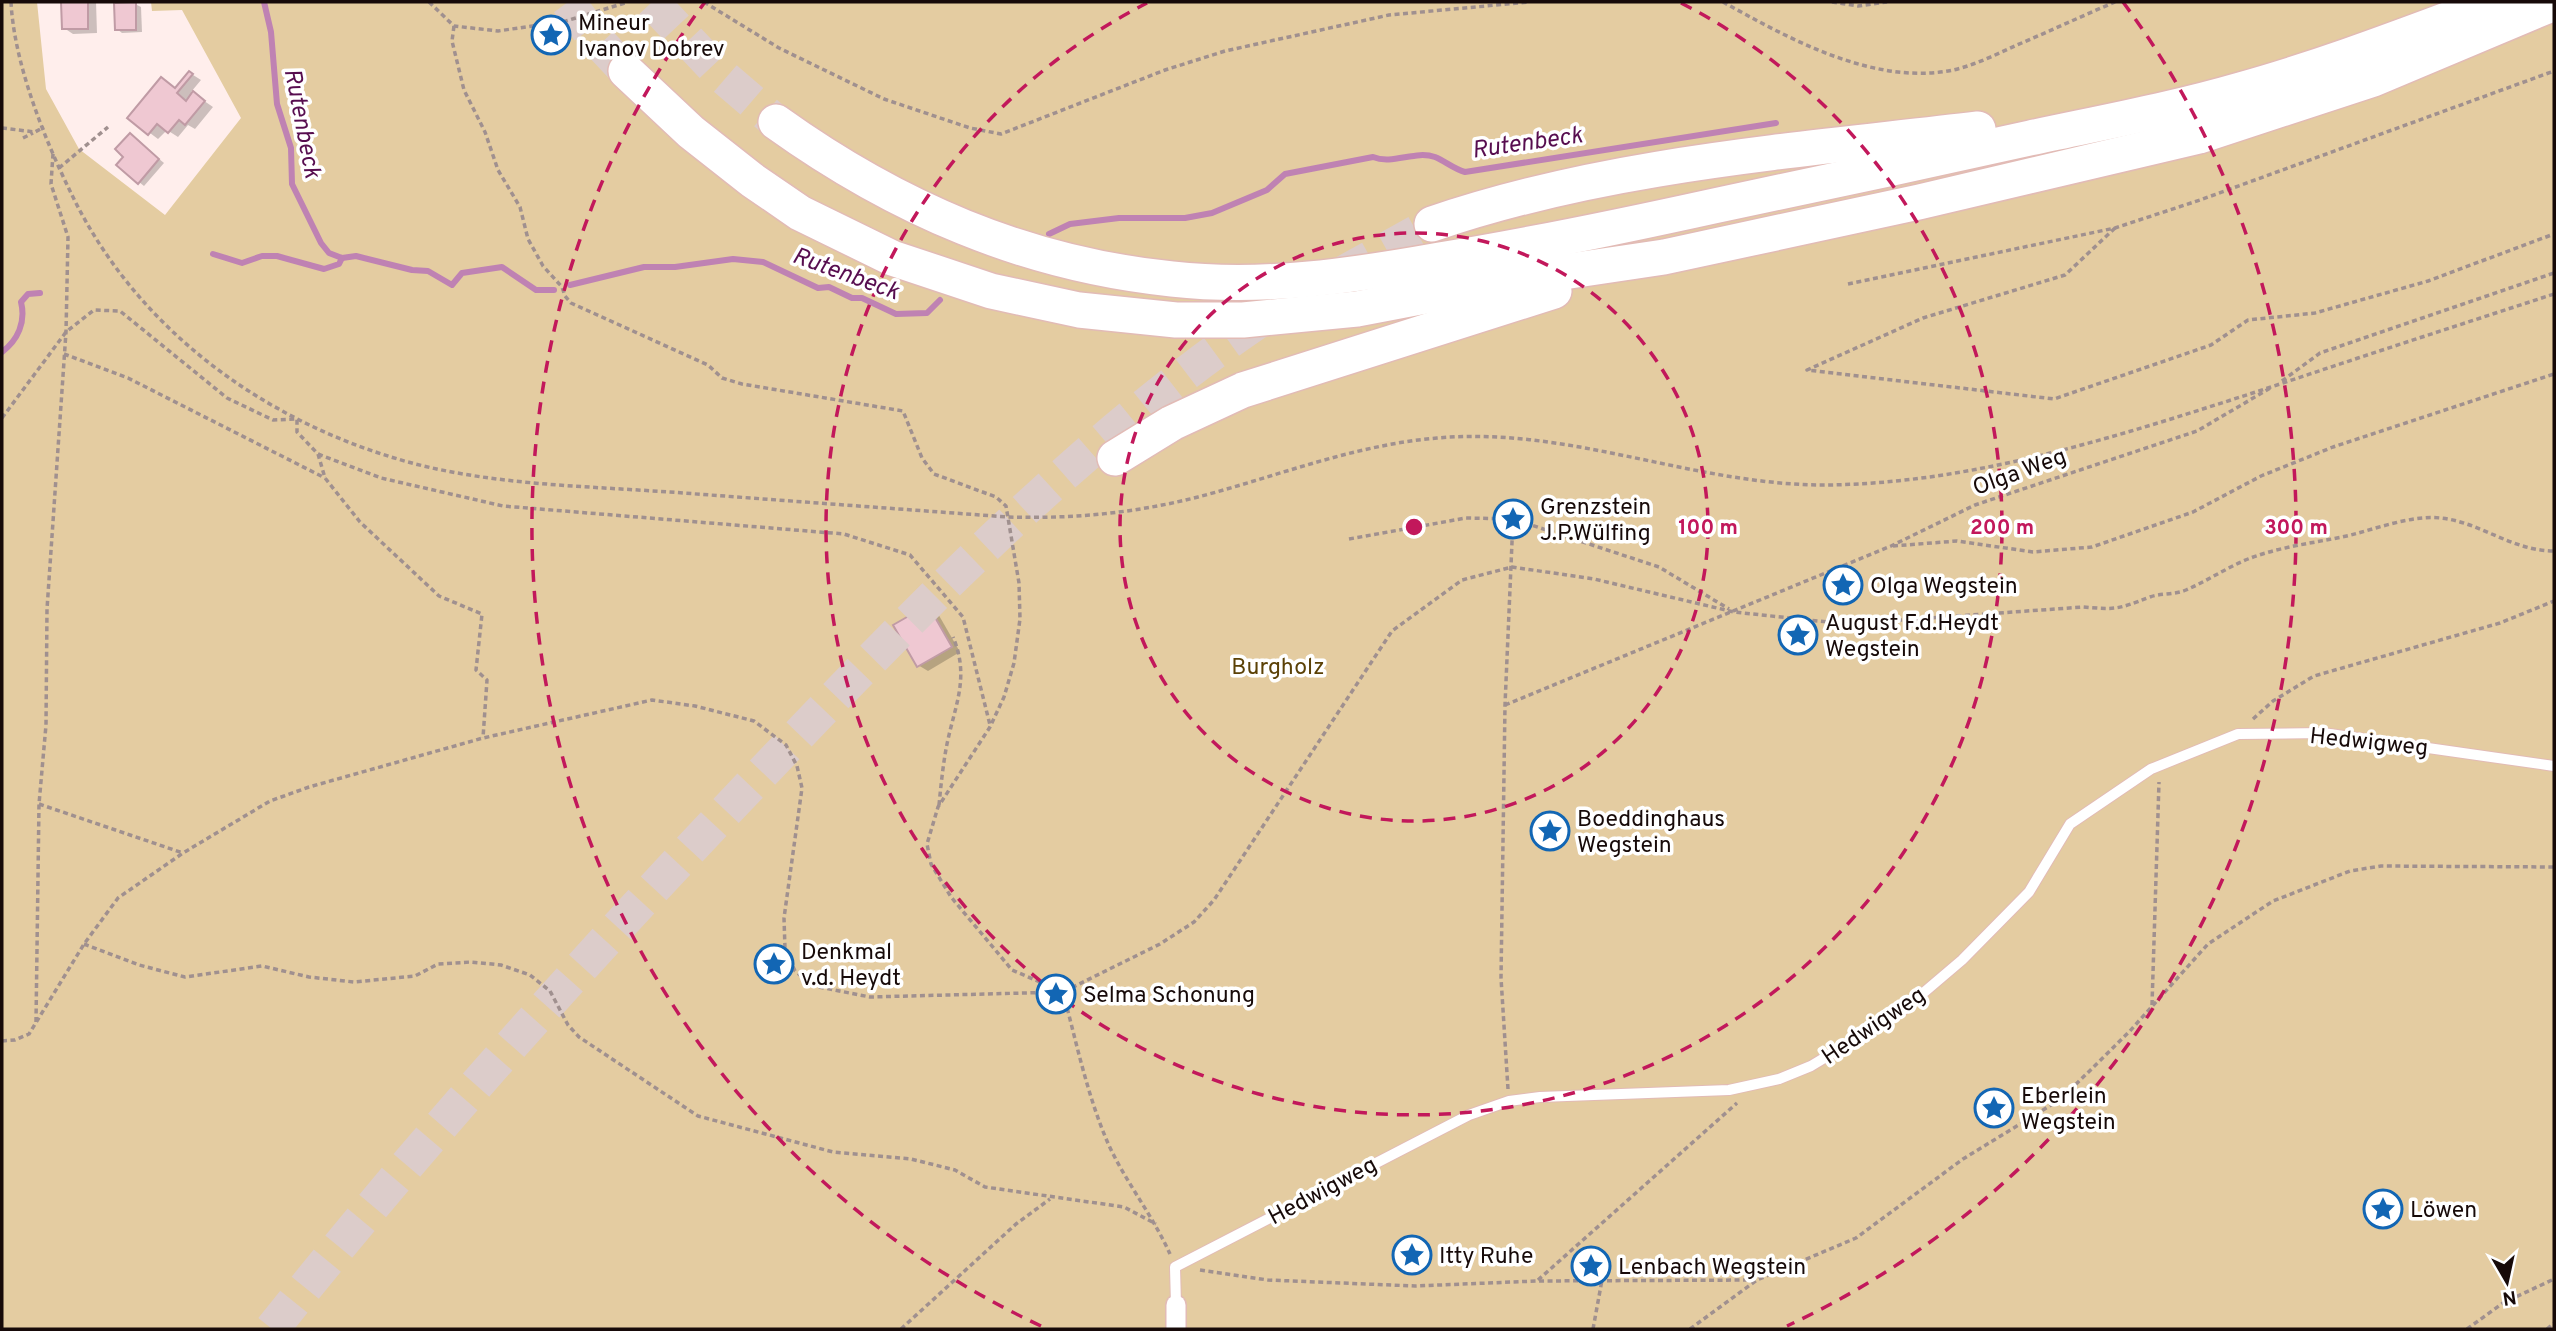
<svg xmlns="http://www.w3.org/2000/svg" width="2556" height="1331" viewBox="0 0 2556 1331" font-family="Overpass,sans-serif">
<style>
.green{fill:#e4cca1}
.shadow{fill:#0003}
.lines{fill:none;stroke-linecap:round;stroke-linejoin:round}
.stream{stroke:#bf82b3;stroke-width:6}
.building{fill:#efc8d2;stroke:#c09ba5;stroke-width:2}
.highway-tunnel{stroke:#dcccca;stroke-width:35;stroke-dasharray:35 18;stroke-linecap:butt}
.lane-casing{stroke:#e2bbb6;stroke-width:12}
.street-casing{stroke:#e2bbb6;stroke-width:22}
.highway-casing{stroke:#e2bbb6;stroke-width:38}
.path{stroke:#a0908f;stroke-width:3.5;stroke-dasharray:5 3.5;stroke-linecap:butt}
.lane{stroke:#fff;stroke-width:10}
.street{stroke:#fff;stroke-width:19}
.highway{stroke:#fff;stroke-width:35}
.ring{fill:none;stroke:#c2185b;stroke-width:3.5;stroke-dasharray:12 9}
.labels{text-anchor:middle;stroke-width:7;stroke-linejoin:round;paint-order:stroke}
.poi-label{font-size:23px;fill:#170a09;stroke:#fff;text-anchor:start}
.street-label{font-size:23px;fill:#170a09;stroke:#fff}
.park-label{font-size:23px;fill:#5b4106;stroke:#fff}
.water-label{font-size:24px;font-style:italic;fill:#570d4f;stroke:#fff}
.centre{fill:#c2185b;stroke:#fff;stroke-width:3.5}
.ring-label{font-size:21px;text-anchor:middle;font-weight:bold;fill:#c2185b;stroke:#fff;stroke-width:7;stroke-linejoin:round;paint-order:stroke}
</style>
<rect width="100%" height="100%" fill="#ffeeec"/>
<!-- green -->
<path class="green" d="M2,2H37L46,89L79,149L165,215L241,118L182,10L152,11L151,2H2554V1329H2Z"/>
<!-- shadow -->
<g class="shadow">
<path d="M63,2H96L97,33L73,34L64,28Z"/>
<path d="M135,4L141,7L142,32L122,33L117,29Z"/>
<path d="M190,73L201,80L191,92L213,107L195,129L188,125L178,137L167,130L158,139L130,118L162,79L176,88Z"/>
<path d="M130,135L164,163L144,186L139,182L126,156Z"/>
<path d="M928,607L937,612L960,652L928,671L918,665Z"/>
</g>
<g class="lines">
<!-- stream -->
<g class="stream">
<path d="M264,2L271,32L277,104L291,148L292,184L321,243L329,253L342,258L356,256L412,270L428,271L452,285L462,273L502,267L536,290H554"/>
<path d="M1049,234L1070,224L1119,218H1185L1212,213L1267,190L1285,174L1373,157C1393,165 1415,150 1435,157C1445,161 1454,169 1465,172L1776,123"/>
<path d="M213,254L242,263L262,256H277L324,269L339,264L342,258"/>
<path d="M570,285L644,267H675L733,259L763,262L818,288L829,287L852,298H862L896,314L927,313L940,300"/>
<path d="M2,352C18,340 26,322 21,302L28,294L40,293"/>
</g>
</g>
<!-- building -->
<g class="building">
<path d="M61,2H88V29H62Z"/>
<path d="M136,2V30H115L114,3Z"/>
<path d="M189,71L193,74L177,93L186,101L193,91L205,101L185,125L179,120L168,133L157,124L148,135L127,118L161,77L175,88Z"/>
<path d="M130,133L159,159L138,184L116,165L123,157L115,149Z"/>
<path d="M928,605L952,647L917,667L893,625Z"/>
</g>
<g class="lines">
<!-- highway-tunnel -->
<g class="highway-tunnel">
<path d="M568,2L593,36L626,71"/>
<path d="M652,2L720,74L776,122"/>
<path d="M1340,275L1432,224"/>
<path d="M272,1329C433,1127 607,935 786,748C933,594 1095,429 1272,312"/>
</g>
<defs>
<path id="lane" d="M1176,1305L1175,1267L1469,1115L1509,1101L1540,1097L1729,1090L1779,1079L1811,1066L1902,1011L1962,960L2029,892L2070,824L2151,769L2238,734L2323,733L2554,766"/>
<path id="street" d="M1176,1329V1305"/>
<g id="highway">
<path d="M626,71L691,132L752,180L800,213L892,258L991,291L1079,310L1176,320H1243L1357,309L1509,280L1664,257L1919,202L2199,136L2373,79L2554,3"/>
<path d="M776,122C896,208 1025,264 1172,279C1263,289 1351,276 1440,260C1532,245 1623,226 1714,206C1819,184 1925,161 2030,138C2100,123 2171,110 2240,90C2327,66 2411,33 2495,2"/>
<path d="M1432,224C1607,164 1794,151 1978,129"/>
<path d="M1115,458L1172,423L1243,390L1554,291"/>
</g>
</defs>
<!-- lane casing -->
<use href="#lane" class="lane-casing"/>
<!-- street casing -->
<use href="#street" class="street-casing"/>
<!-- highway casing -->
<use href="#highway" class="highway-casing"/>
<!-- path -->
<g class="path">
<path d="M11,2C14,63 44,138 71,193C136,329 264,422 408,462C496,486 592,486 683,493C791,501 900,509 1008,517C1073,519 1135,513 1198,497C1278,476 1354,445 1437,438C1569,426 1693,485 1824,485C1972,484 2119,436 2259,391C2357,358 2456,326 2554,294"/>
<path d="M429,2L454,26L498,31L566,21L628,2"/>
<path d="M704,2L779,48L884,99L970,128L1001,134L1165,70L1225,51L1389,15L1529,2"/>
<path d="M1723,2C1788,38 1870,84 1948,71C1971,67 1995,55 2017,45C2050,31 2082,16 2115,2"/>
<path d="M1832,2L1858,6L1887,2"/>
<path d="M454,26L452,41L464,90L485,132L498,170L520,207L528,239L543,266L562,287L565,296L571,303L708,365L722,378L742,384L903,411L922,458L934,474L996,497L1006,506L1019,583L1020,619L1014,663L1004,697L990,727L938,807L927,844L931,864L951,897L1012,970L1061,991"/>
<path d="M2,128L35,132L44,127"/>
<path d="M23,138L33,133"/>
<path d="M59,168L108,127"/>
<path d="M2115,228L2065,275L1923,318L1807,370L2054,399L2211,345L2248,320L2315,313L2428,281L2554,234"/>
<path d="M1848,284L2115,228L2200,200L2554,71"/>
<path d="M64,354L128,378L325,478"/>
<path d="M2282,381L2320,353L2554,273"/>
<path d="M2,418L66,332L94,310L120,311L227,398L273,420L297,419V432L318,454L325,478L360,522L439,596L482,614L476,670L487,680L483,738"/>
<path d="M318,454L381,478L503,506L844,534L910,555L963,617L990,725"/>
<path d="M1349,539L1466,518L1513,519L1659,567L1729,609"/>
<path d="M1893,546L1957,541L2033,552L2092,547L2193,512L2261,476L2333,447L2554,374"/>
<path d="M1505,705L1891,546L1975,505L2197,431L2272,387"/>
<path d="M2253,719L2273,701L2314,676L2500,623L2554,601"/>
<path d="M39,804L183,853"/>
<path d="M939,805C941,785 943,764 947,744C955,705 970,677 953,637"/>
<path d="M84,944L139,965L185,977L262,966L309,977L354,982L415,976L438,964L471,962L501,965L530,975L550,991L568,1025L579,1037L698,1116L833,1152L911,1159L955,1170L985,1187L1124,1207L1156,1224"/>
<path d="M1063,992C1076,1041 1087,1094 1107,1141C1124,1180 1152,1214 1170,1254"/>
<path d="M2152,1005L2159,782"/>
<path d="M36,1022L39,804L46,725L47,609L66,332L68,237L51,184L53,154"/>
<path d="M2,1041L15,1040L29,1034L84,944L118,898L183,853L270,801L309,787L483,738L652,700L695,706L754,721L786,745L797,766L802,788L784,918L785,949L795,971L814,986L870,997L1063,992L1160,944L1194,922L1214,900L1392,631L1462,580L1512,567L1594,579L1734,612L1846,624L2083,607C2118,610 2118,609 2150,597C2161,593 2174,595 2186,590C2207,581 2226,568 2248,559C2281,546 2316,543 2351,535C2374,529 2399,520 2423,518C2471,513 2506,551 2554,551"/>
<path d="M1508,1089L1501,978L1505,705L1513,519"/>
<path d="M1200,1270L1268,1280L1415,1286L1537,1281L1755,1280"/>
<path d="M1538,1280L1737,1103"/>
<path d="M901,1329L1016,1224L1050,1199"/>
<path d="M1593,1329L1602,1280"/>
<path d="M1690,1329L1757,1280L1856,1238L1963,1159L2061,1099L2129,1032L2208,944L2273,901L2350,871L2381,866L2554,867"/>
<path d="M2467,1329L2503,1303L2554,1279"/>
<path d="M2547,1329L2554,1323"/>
</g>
<!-- lane -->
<use href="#lane" class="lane"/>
<!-- street -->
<use href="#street" class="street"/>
<!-- highway -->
<use href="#highway" class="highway"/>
</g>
<!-- distance rings -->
<g class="ring">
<circle cx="1414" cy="527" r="294"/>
<path d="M1681 3A588 588 0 1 1 1147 3"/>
<path d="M1041 1326A882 882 0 0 1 705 2M2123 2A882 882 0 0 1 1787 1326"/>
</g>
<!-- icons -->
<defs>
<symbol id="sight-ring" viewBox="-11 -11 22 22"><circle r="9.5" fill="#fff" stroke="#1266b4" stroke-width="1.5"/><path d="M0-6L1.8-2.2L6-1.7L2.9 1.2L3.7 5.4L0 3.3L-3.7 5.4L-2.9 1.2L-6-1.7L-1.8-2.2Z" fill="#1266b4"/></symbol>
</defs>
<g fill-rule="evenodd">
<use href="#sight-ring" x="529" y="13" width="44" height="44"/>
<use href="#sight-ring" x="1491" y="497" width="44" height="44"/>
<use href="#sight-ring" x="1821" y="563" width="44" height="44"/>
<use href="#sight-ring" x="1776" y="613" width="44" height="44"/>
<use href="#sight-ring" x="1528" y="809" width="44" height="44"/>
<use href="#sight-ring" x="752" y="942" width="44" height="44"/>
<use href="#sight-ring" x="1034" y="972" width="44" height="44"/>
<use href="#sight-ring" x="1972" y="1086" width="44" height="44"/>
<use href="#sight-ring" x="2361" y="1187" width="44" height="44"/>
<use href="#sight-ring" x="1390" y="1233" width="44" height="44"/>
<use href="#sight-ring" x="1569" y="1244" width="44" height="44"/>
</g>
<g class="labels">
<!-- poi labels -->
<g class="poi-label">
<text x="578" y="30">Mineur<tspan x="578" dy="26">Ivanov Dobrev</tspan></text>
<text x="1540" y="514">Grenzstein<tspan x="1540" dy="26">J.P.Wülfing</tspan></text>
<text x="1870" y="593">Olga Wegstein</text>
<text x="1825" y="630">August F.d.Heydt<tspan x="1825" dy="26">Wegstein</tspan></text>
<text x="1577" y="826">Boeddinghaus<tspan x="1577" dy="26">Wegstein</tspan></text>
<text x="801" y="959">Denkmal<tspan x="801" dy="26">v.d. Heydt</tspan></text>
<text x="1083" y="1002">Selma Schonung</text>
<text x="2021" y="1103">Eberlein<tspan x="2021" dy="26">Wegstein</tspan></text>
<text x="2410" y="1217">Löwen</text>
<text x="1439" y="1263">Itty Ruhe</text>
<text x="1618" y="1274">Lenbach Wegstein</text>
</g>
<!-- street labels -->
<g class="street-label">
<text transform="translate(2019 471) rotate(-20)" y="8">Olga Weg</text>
<text transform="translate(2369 741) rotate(6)" y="8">Hedwigweg</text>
<text transform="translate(1873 1025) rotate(-34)" y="8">Hedwigweg</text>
<text transform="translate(1322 1190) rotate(-28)" y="8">Hedwigweg</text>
</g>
<!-- park labels -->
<g class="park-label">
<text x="1278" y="674">Burgholz</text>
</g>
<!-- water labels -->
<g class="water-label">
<text transform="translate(303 123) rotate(79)" y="8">Rutenbeck</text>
<text transform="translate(1527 142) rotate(-8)" y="8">Rutenbeck</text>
<text transform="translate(846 273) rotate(20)" y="8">Rutenbeck</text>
</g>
</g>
<circle cx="1414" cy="527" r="10" class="centre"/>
<g class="ring-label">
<text x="1708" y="534">100 m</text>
<text x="2002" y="534">200 m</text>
<text x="2296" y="534">300 m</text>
</g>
<!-- border -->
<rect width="2556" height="1331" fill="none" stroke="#170a09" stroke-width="7"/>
<!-- north arrow -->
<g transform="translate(2507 1282) rotate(171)" stroke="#ffffff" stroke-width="5" paint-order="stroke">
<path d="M0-5L12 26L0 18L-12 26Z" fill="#170a09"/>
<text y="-10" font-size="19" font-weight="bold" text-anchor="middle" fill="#170a09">N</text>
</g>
</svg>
